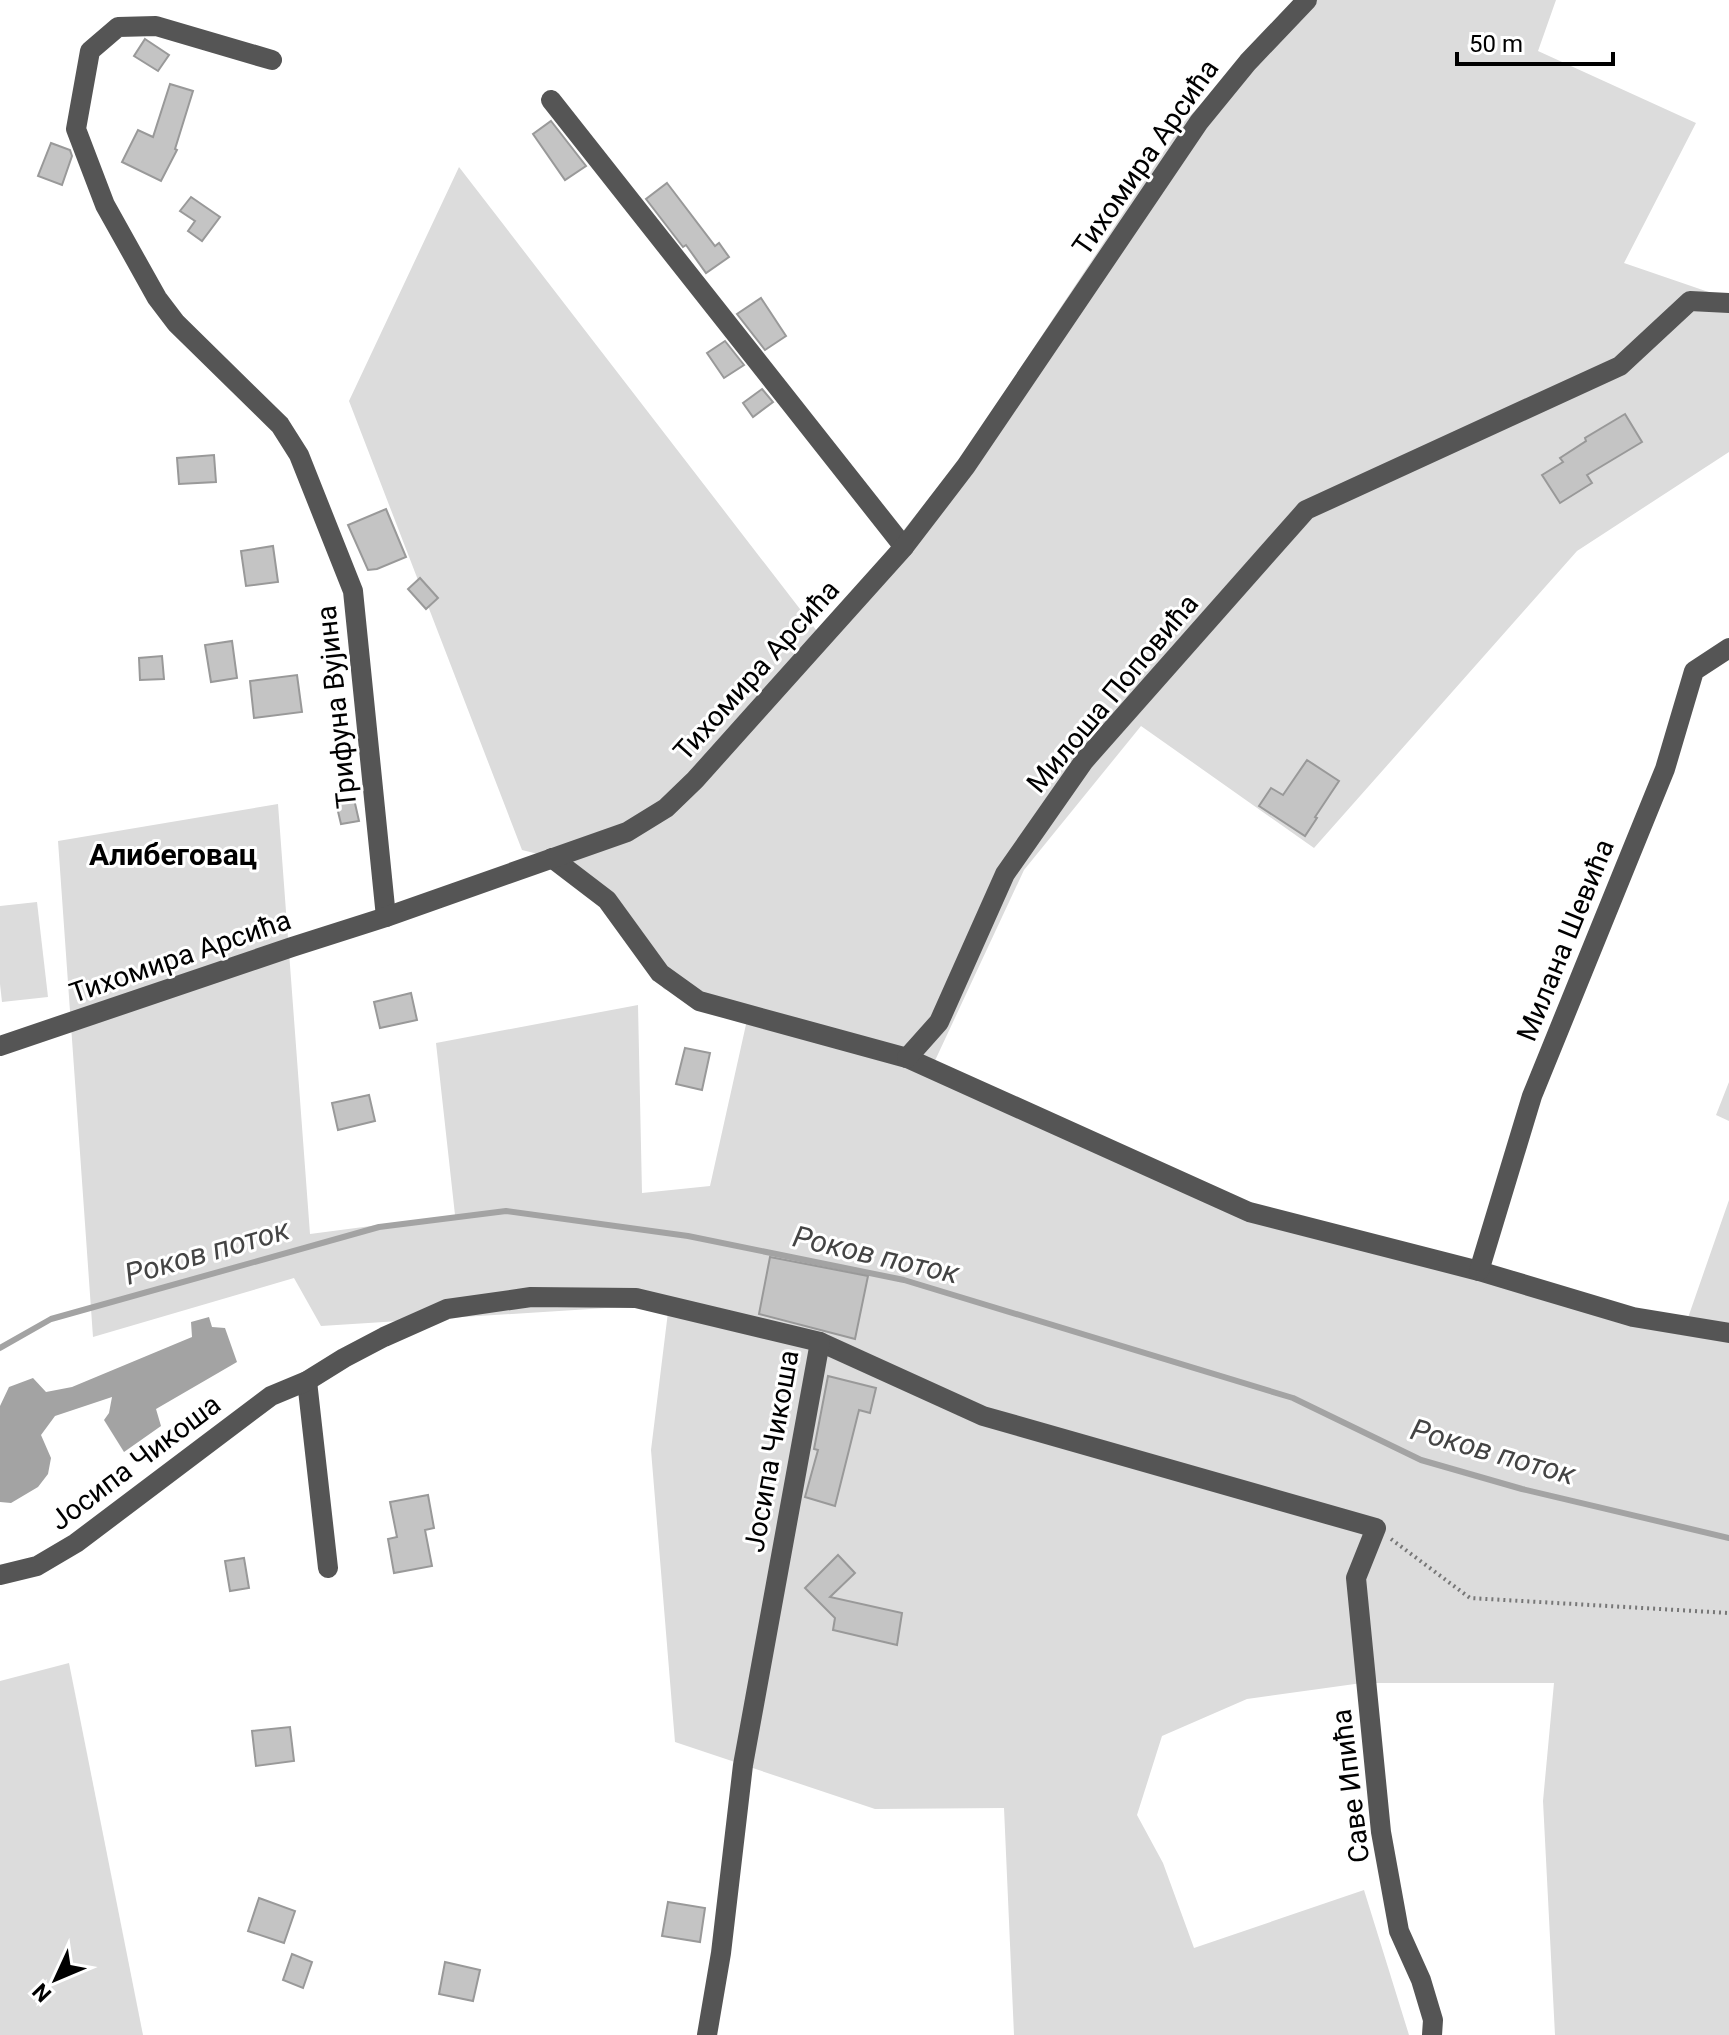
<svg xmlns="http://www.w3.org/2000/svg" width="1729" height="2035" viewBox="0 0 1729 2035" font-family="Roboto,sans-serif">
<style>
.green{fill:#dcdcdc}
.water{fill:#a3a3a3}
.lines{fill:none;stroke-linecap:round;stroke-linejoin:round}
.stream{stroke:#a3a3a3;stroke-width:6}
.building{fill:#c4c4c4;stroke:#999;stroke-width:2}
.path{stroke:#777;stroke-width:4;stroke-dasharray:2 4;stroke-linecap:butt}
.minor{stroke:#555;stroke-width:20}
.labels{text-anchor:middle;stroke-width:6;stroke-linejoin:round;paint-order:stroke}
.street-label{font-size:28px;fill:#000;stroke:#fff}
.neighbourhood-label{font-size:30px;font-weight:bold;fill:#000;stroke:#fff}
.water-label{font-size:30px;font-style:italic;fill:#444;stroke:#fff}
</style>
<rect width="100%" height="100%" fill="#fff"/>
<!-- green -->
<g class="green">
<path d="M1301,0H1556L1538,51L1696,123L1624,263L1729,299V452L1577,551L1314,848L1141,726L1024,870L932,1067L1241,1215L1682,1335L1729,1200V2035H1555L1543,1801L1554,1683H1362L1247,1699L1162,1736L1137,1815L1163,1863L1194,1948L1364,1890L1409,2035H1014L1004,1808L875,1809L675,1742L651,1450L669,1304L321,1326L294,1278L93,1337L58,841L278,804L310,1234L455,1215L436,1043L638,1005L642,1193L710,1186L747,1020L664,989L566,861L522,850L349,401L459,167L820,635L958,462L1183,123Z"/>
<path d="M37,902L48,997L2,1002L0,984V906Z"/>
<path d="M1729,1082V1121L1716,1115Z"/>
<path d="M69,1663L143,2035H0V1681Z"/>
</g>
<!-- water -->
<path class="water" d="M209,1317L212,1327L225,1328L237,1362L156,1409L161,1426L124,1452L104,1420L109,1413L112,1397L55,1416L41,1435L51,1458L48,1474L38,1487L11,1503L0,1502V1406L9,1387L33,1378L46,1392L72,1387L192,1337L191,1322Z"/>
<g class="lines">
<!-- stream -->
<path class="stream" d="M0,1348L51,1319L379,1227L506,1211L688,1236L904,1280L1293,1398L1421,1460L1522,1489L1729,1538"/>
</g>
<!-- building -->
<g class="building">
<path d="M145,39L169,55L158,71L134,56Z"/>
<path d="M170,84L193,91L175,149L177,150L161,181L122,162L138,130L153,137Z"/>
<path d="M551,121L586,166L565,180L533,134Z"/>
<path d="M51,143L70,150L72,156L62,185L38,176Z"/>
<path d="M667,183L715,246L719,243L729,257L706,273L686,245L683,247L646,199Z"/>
<path d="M191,197L220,217L202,241L188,231L195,221L180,211Z"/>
<path d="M761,298L786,336L765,350L737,314Z"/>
<path d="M725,341L744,365L724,378L707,353Z"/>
<path d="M762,389L773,402L753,417L743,403Z"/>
<path d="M1625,414L1642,442L1587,475L1592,483L1560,503L1542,475L1563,462L1560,458L1586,441L1585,438Z"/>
<path d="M214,455L216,482L179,484L177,458Z"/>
<path d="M386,509L406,557L377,569L368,570L348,525Z"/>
<path d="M273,546L278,582L246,586L241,551Z"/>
<path d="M420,578L438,598L426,609L408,589Z"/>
<path d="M232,641L237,678L211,682L205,645Z"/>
<path d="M162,656L164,679L140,680L139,658Z"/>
<path d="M297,675L302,712L254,718L250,681Z"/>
<path d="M1307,760L1339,781L1315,817L1317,818L1305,836L1259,806L1271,788L1283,795Z"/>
<path d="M354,799L359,821L341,824L336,803Z"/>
<path d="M411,993L417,1020L380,1028L374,1002Z"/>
<path d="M685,1048L710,1053L702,1090L676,1084Z"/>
<path d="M369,1095L375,1121L338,1130L332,1103Z"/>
<path d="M770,1257L868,1276L855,1339L759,1314Z"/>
<path d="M828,1376L876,1388L870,1413L859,1410L835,1506L805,1497L818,1450L814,1449Z"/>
<path d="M428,1495L434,1528L425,1530L432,1566L394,1573L388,1539L397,1537L390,1502Z"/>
<path d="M838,1555L855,1573L830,1597L902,1613L897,1645L833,1630L835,1618L805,1588Z"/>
<path d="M244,1558L249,1588L230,1591L225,1561Z"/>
<path d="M290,1727L294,1761L256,1766L252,1731Z"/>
<path d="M259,1898L295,1911L284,1943L248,1931Z"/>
<path d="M668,1902L705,1908L700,1942L662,1936Z"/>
<path d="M292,1954L312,1962L303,1988L283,1980Z"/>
<path d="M445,1962L480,1970L473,2001L439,1994Z"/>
</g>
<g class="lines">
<!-- path -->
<path class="path" d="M1391,1539L1470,1598L1729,1613"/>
<!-- minor -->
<g class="minor">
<path d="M272,60L156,26L118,27L90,51L76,129L105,205L157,298L176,323L280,425L299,455L353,591L386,917"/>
<path d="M551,100L904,547"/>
<path d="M552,858L607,900L660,973L699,1001L907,1058L1249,1212L1479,1271L1633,1317L1729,1333"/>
<path d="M0,1046L292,947L386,917L627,832L666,808L695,780L904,547L966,466L1199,122L1248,62L1307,0"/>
<path d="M907,1058L939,1022L1005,874L1084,761L1306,510L1620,366L1690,301L1729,303"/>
<path d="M1479,1271L1532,1096L1665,769L1694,671L1729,648"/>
<path d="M307,1381L328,1568"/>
<path d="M0,1575L37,1566L76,1543L271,1396L307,1381L344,1358L384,1337L447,1309L531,1297L636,1298L820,1342L983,1416L1376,1528L1356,1578L1381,1832L1399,1931L1421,1980L1433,2020L1432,2035"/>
<path d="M707,2035L721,1953L743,1765L820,1342"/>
</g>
</g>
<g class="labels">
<!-- street labels -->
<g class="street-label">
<text transform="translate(1145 157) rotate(-55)" y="10">Тихомира Арсића</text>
<text transform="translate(756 670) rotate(-48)" y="10">Тихомира Арсића</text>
<text transform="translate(1112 693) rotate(-50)" y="10">Милоша Поповића</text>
<text transform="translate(336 707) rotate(-96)" y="10">Трифуна Вујина</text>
<text transform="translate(1565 940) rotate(-68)" y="10">Милана Шевића</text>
<text transform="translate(180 956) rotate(-19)" y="10">Тихомира Арсића</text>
<text transform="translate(771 1451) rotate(-80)" y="10">Јосипа Чикоша</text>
<text transform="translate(135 1462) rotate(-37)" y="10">Јосипа Чикоша</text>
<text transform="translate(1350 1786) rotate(-97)" y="10">Саве Ипића</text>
</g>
<!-- neighbourhood labels -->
<g class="neighbourhood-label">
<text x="173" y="865">Алибеговац</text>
</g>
<!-- water labels -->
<g class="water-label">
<text transform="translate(207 1252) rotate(-16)" y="10">Роков поток</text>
<text transform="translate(876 1255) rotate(13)" y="10">Роков поток</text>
<text transform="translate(1493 1452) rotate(16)" y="10">Роков поток</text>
</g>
</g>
<!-- north arrow -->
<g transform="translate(56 1979) rotate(226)" stroke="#ffffff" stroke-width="6" paint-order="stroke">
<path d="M0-6L14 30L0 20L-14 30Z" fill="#000000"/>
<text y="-12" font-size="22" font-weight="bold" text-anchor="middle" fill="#000000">N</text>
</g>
<!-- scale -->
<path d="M1457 52v12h156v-12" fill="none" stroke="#000000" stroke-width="4"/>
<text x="1469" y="52" font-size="24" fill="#000000" stroke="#ffffff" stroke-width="6" paint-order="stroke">50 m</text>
</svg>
